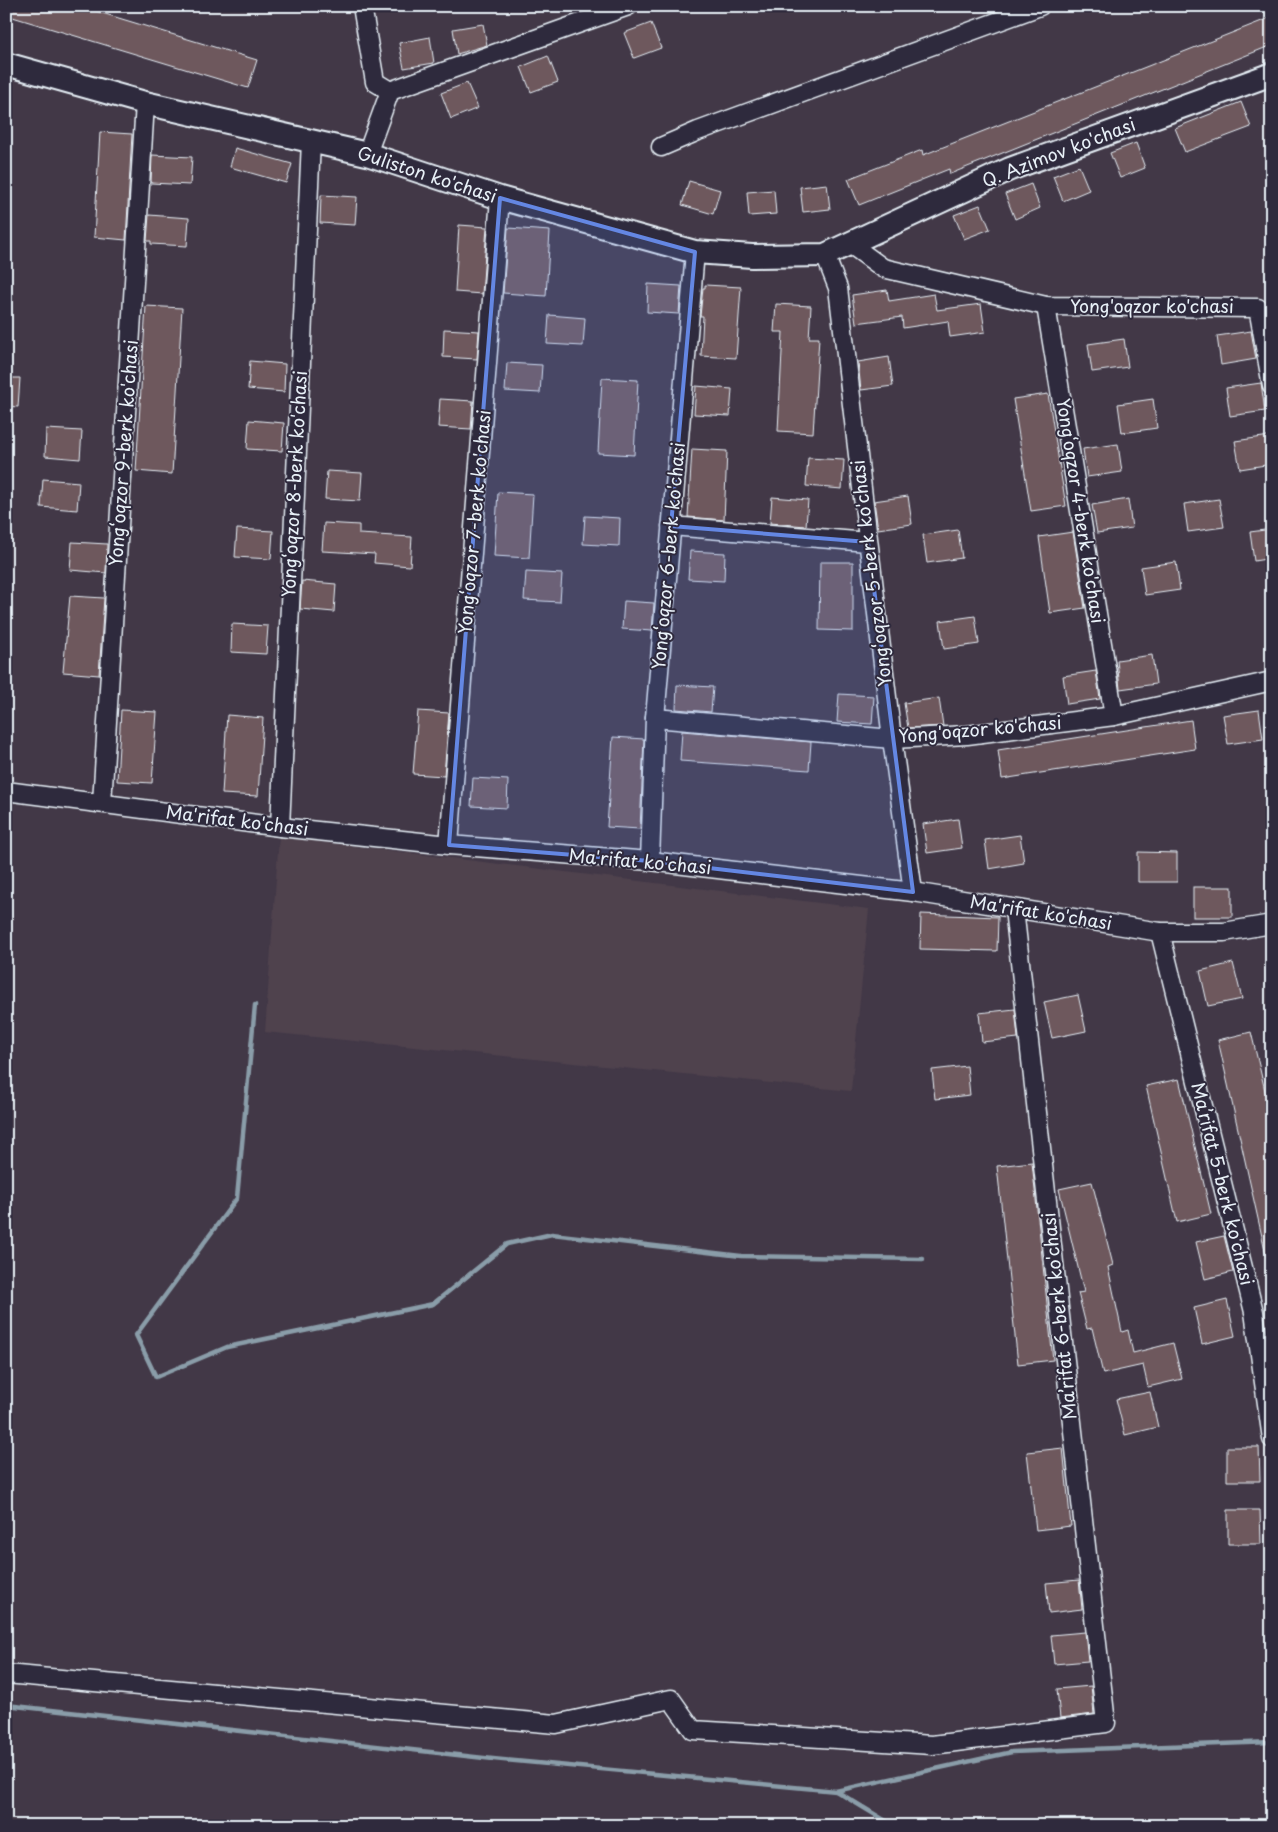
<svg xmlns="http://www.w3.org/2000/svg" width="1278" height="1832" viewBox="0 0 1278 1832" font-family="'Playpen Sans',sans-serif">
<style>
.built{fill:#4f424e}
.lines{fill:none;stroke-linecap:round;stroke-linejoin:round}
.stream{stroke:#8a9da9;stroke-width:4.5}
.building{fill:#6e585d;stroke:#e8f1f8}
.minor-casing{stroke:#e8f1f8;stroke-width:21}
.major-casing{stroke:#e8f1f8;stroke-width:26}
.minor{stroke:#2f2a3d;stroke-width:18}
.major{stroke:#2f2a3d;stroke-width:22}
.marked{fill:#6487e3;fill-opacity:0.2;stroke:#6487e3;stroke-width:4;stroke-linejoin:round}
.labels{text-anchor:middle;stroke-width:4;stroke-linejoin:round;paint-order:stroke}
.street-label{font-size:18px;fill:#e8f1f8;stroke:#2f2a3d}
</style>
<rect width="100%" height="100%" fill="#423847"/>
<filter id="ink" filterUnits="userSpaceOnUse"><feTurbulence type="fractalNoise" baseFrequency=".02" numOctaves="2"/><feDisplacementMap in="SourceGraphic" scale="10" xChannelSelector="R" yChannelSelector="G"/><feConvolveMatrix kernelMatrix="1 2 1 2 8 2 1 2 1" color-interpolation-filters="sRGB"/></filter>
<g filter="url(#ink)">
<!-- built -->
<path class="built" d="M279,837L869,909L851,1091L265,1032Z"/>
<g class="lines">
<!-- stream -->
<g class="stream">
<path d="M255,1005L237,1198L136,1335L156,1377L227,1347L433,1304L507,1244L552,1234L741,1256L923,1259"/>
<path d="M6,1705L493,1759L836,1791L1012,1752L1272,1742"/>
<path d="M836,1791L894,1826"/>
</g>
</g>
<!-- building -->
<g class="building">
<path d="M6,6H79L257,60L248,88L6,15Z"/>
<path d="M1272,17V45L950,174L949,169L859,205L848,179L922,150L923,155Z"/>
<path d="M651,23L661,48L634,58L624,33Z"/>
<path d="M483,24L487,45L457,54L453,29Z"/>
<path d="M430,37L434,63L404,68L399,43Z"/>
<path d="M548,56L558,82L531,92L521,67Z"/>
<path d="M467,83L478,108L451,119L441,93Z"/>
<path d="M1241,102L1251,127L1185,152L1175,128Z"/>
<path d="M100,132L132,134L126,240L94,237Z"/>
<path d="M1136,143L1145,168L1120,178L1110,153Z"/>
<path d="M235,148L292,164L286,183L230,167Z"/>
<path d="M152,155L192,157L190,185L151,183Z"/>
<path d="M1079,166L1089,190L1063,201L1053,176Z"/>
<path d="M689,181L720,190L713,214L682,205Z"/>
<path d="M827,184L830,209L803,212L800,187Z"/>
<path d="M1031,184L1040,208L1015,219L1005,194Z"/>
<path d="M774,190L776,214L749,216L747,192Z"/>
<path d="M321,195L357,197L355,225L320,223Z"/>
<path d="M980,205L990,229L964,239L954,215Z"/>
<path d="M149,215L189,218L187,246L151,244V241H147Z"/>
<path d="M459,225L487,227L482,294L455,292Z"/>
<path d="M508,228L550,231L546,296L503,293Z"/>
<path d="M648,284L681,286L679,314L647,312Z"/>
<path d="M705,285L741,287L736,358L701,356L703,316H700L703,288H705Z"/>
<path d="M887,290L889,301L934,294L937,310L981,304L985,332L950,337L948,321L903,328L902,317L856,323L852,295Z"/>
<path d="M776,304L811,306L809,338H819L813,433L778,431L783,332H774Z"/>
<path d="M146,306L182,308L172,474L136,471Z"/>
<path d="M549,315L585,318L583,346L547,344Z"/>
<path d="M444,329L479,331L477,359L443,357Z"/>
<path d="M1251,331L1256,359L1221,365L1217,336Z"/>
<path d="M1124,339L1128,367L1092,372L1088,344Z"/>
<path d="M889,357L893,386L861,390L858,362Z"/>
<path d="M250,361L285,364L284,392L248,389Z"/>
<path d="M507,363L542,365L540,393L505,391Z"/>
<path d="M6,378H20L18,407L6,406Z"/>
<path d="M602,378L638,380L634,455L598,453Z"/>
<path d="M1261,383L1265,411L1230,416L1226,388Z"/>
<path d="M696,386L732,389L730,416L694,414Z"/>
<path d="M1048,394L1066,506L1031,511L1013,399Z"/>
<path d="M440,399L473,401L471,429L438,427Z"/>
<path d="M1153,399L1157,428L1122,433L1118,404Z"/>
<path d="M249,420L284,423L282,451L247,449Z"/>
<path d="M46,429L82,431L80,459L45,456Z"/>
<path d="M1270,436L1272,464L1240,469L1235,441Z"/>
<path d="M1118,444L1122,472L1087,477L1083,449Z"/>
<path d="M692,449L727,451L724,520L688,517Z"/>
<path d="M808,458L844,460L842,489L806,486Z"/>
<path d="M327,471L362,473L360,501L325,499Z"/>
<path d="M43,479L79,482L77,510L41,507Z"/>
<path d="M498,492L533,494L529,558L494,556Z"/>
<path d="M908,496L912,524L878,529L874,501Z"/>
<path d="M772,497L808,500L806,526L770,523Z"/>
<path d="M1128,499L1132,528L1097,533L1092,505Z"/>
<path d="M1219,499L1224,527L1188,532L1184,504Z"/>
<path d="M585,516L620,518L619,546L583,544Z"/>
<path d="M324,523L359,525V534L412,537L410,566L374,563L375,554L322,551Z"/>
<path d="M237,529L273,531L271,559L235,557Z"/>
<path d="M1272,529V558L1254,561L1250,532Z"/>
<path d="M958,530L962,558L927,563L923,535Z"/>
<path d="M1073,532L1085,608L1050,613L1039,537Z"/>
<path d="M72,542L107,544L106,573L70,570Z"/>
<path d="M690,551L725,553L724,581L688,579Z"/>
<path d="M820,562H853V631L819,630Z"/>
<path d="M1176,562L1180,590L1145,595L1141,567Z"/>
<path d="M526,572L562,574L560,602L524,600Z"/>
<path d="M302,581L336,584L334,612L300,609Z"/>
<path d="M70,596L104,598L99,675L63,672Z"/>
<path d="M624,601L654,603L652,631L622,629Z"/>
<path d="M975,616L979,644L944,649L940,621Z"/>
<path d="M232,624L268,626L266,654L231,652Z"/>
<path d="M1152,655L1156,684L1120,689L1117,660Z"/>
<path d="M1096,671L1100,699L1067,704L1063,676Z"/>
<path d="M677,685L713,687L711,712L676,709Z"/>
<path d="M839,694L874,696L872,724L837,722Z"/>
<path d="M939,698L943,726L908,728L904,703Z"/>
<path d="M121,710L157,712L152,783L117,781Z"/>
<path d="M1259,710L1263,739L1228,744L1223,715Z"/>
<path d="M418,711L449,713L444,776L413,774Z"/>
<path d="M227,715L263,718L258,796L222,794Z"/>
<path d="M1191,720L1195,749L1002,779L998,750Z"/>
<path d="M682,731L811,742L809,770L680,761Z"/>
<path d="M613,737L644,739L640,829L607,827Z"/>
<path d="M473,778L508,780L507,808L471,806Z"/>
<path d="M958,819L962,848L927,853L923,824Z"/>
<path d="M1020,835L1024,863L989,869L985,840Z"/>
<path d="M1138,852L1177,853V882H1138Z"/>
<rect x="1193" y="887" width="39" height="30"/>
<path d="M921,914L998,917L997,951L920,949Z"/>
<path d="M1233,963L1242,999L1208,1006L1200,971Z"/>
<path d="M1078,995L1086,1031L1052,1038L1044,1002Z"/>
<path d="M1015,1009L1018,1038L982,1042L979,1013Z"/>
<path d="M1251,1032L1272,1120V1259H1267L1218,1040Z"/>
<path d="M967,1066L970,1095L935,1099L932,1070Z"/>
<path d="M1179,1079L1211,1214L1177,1222L1146,1086Z"/>
<path d="M1032,1162L1053,1360L1018,1364L997,1166Z"/>
<path d="M1092,1182L1113,1265L1108,1267L1122,1332L1128,1330L1133,1353L1173,1343L1182,1379L1148,1387L1143,1365L1103,1374L1092,1328L1087,1329L1078,1293L1084,1292L1059,1189Z"/>
<path d="M1224,1236L1233,1272L1205,1279L1196,1242Z"/>
<path d="M1227,1300L1235,1336L1202,1344L1194,1308Z"/>
<path d="M1150,1392L1158,1427L1125,1435L1116,1399Z"/>
<path d="M1227,1447H1259L1260,1481H1227Z"/>
<path d="M1063,1448L1071,1526L1036,1530L1027,1452Z"/>
<path d="M1228,1510H1260L1261,1544H1228Z"/>
<path d="M1079,1580L1082,1609L1049,1613L1046,1583Z"/>
<path d="M1085,1632L1088,1661L1054,1664L1051,1635Z"/>
<path d="M1091,1686L1094,1714L1060,1718L1057,1689Z"/>
</g>
<g class="lines">
<defs>
<g id="minor">
<path d="M362,6L375,82L390,91"/>
<path d="M661,147L698,131L1040,6"/>
<path d="M367,154L390,91L628,6"/>
<path d="M850,244L883,268L1046,306L1258,308L1272,386"/>
<path d="M825,255L838,288L892,739L913,892"/>
<path d="M1046,306L1114,716"/>
<path d="M671,526L868,542"/>
<path d="M655,718L892,739L967,735L1114,716L1272,681"/>
<path d="M6,791L280,827L449,845L650,861L913,892L1160,932H1224L1272,924"/>
<path d="M102,803L145,103"/>
<path d="M280,827L311,141"/>
<path d="M449,845L500,198"/>
<path d="M650,861L655,718L695,252"/>
<path d="M1160,932L1254,1312L1272,1439"/>
<path d="M6,1674L556,1724L671,1699L693,1730L932,1745L1106,1723L1014,909"/>
</g>
<path id="major" d="M6,64L145,103L367,154L500,198L695,252L752,256L825,255L1010,169L1272,74"/>
</defs>
<!-- minor casing -->
<use href="#minor" class="minor-casing"/>
<!-- major casing -->
<use href="#major" class="major-casing"/>
<!-- minor -->
<use href="#minor" class="minor"/>
<!-- major -->
<use href="#major" class="major"/>
</g>
</g>
<!-- marked area -->
<path class="marked" d="M500,198L695,252L671,526L868,542L913,892L650,861L449,845Z"/>
<g class="labels">
<!-- street labels -->
<g class="street-label">
<text transform="translate(1059 153) rotate(-21)" y="6">Q. Azimov ko'chasi</text>
<text transform="translate(427 175) rotate(18)" y="6">Guliston ko'chasi</text>
<text x="1152" y="313">Yong'oqzor ko'chasi</text>
<text transform="translate(124 453) rotate(-86)" y="6">Yong‘oqzor 9-berk ko'chasi</text>
<text transform="translate(295 484) rotate(-87)" y="6">Yong‘oqzor 8-berk ko'chasi</text>
<text transform="translate(1080 511) rotate(81)" y="6">Yong‘oqzor 4-berk ko'chasi</text>
<text transform="translate(475 522) rotate(-85)" y="6">Yong‘oqzor 7-berk ko'chasi</text>
<text transform="translate(669 556) rotate(-85)" y="6">Yong‘oqzor 6-berk ko'chasi</text>
<text transform="translate(872 573) rotate(-97)" y="6">Yong‘oqzor 5-berk ko'chasi</text>
<text transform="translate(980 730) rotate(-5)" y="6">Yong'oqzor ko'chasi</text>
<text transform="translate(237 821) rotate(7)" y="6">Ma'rifat ko'chasi</text>
<text transform="translate(640 862) rotate(5)" y="6">Ma'rifat ko'chasi</text>
<text transform="translate(1041 913) rotate(9)" y="6">Ma'rifat ko'chasi</text>
<text transform="translate(1222 1184) rotate(76)" y="6">Ma’rifat 5-berk ko'chasi</text>
<text transform="translate(1060 1316) rotate(-96)" y="6">Ma’rifat 6-berk ko'chasi</text>
</g>
</g>
<!-- margin -->
<rect width="1278" height="1832" fill="none" stroke="#2f2a3d" stroke-width="25"/>
<rect x="12" y="12" width="1253" height="1807" fill="none" stroke="#e8f1f8" stroke-width="2" filter="url(#ink)"/>
</svg>
